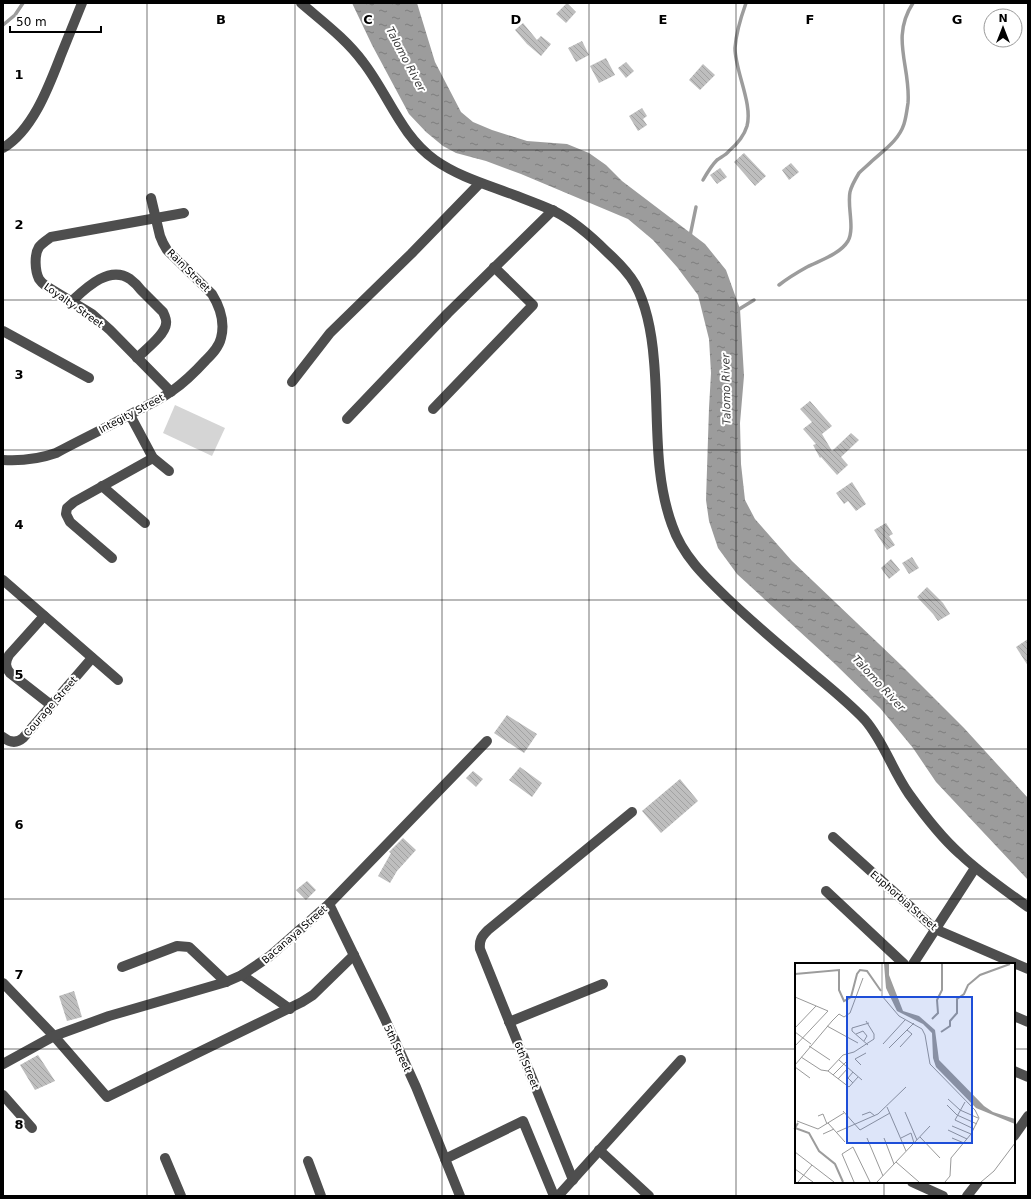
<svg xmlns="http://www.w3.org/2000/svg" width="1031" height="1199" viewBox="0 0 1031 1199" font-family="'DejaVu Sans',sans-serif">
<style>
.green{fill:#d5d5d5}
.water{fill:url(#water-ripples)}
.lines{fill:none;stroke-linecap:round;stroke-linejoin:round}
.stream{stroke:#9c9c9c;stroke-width:3.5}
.building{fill:url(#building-back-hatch)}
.minor{stroke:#4e4e4e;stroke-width:10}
.grid{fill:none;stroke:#000;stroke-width:1;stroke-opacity:0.55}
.labels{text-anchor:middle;stroke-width:4;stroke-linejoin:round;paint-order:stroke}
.street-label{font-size:10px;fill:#000;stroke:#fff}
.water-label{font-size:11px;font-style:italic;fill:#3d3d3d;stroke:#fff}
.inset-river{fill:none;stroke:#9c9c9c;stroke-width:2}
.inset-road{fill:none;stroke:#999;stroke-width:1}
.view{fill:#1d4ed8;fill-opacity:0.15;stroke:#1d4ed8;stroke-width:2}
.inset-edge{fill:none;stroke:#000;stroke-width:2}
.grid-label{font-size:13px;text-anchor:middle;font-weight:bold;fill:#000;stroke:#fff;stroke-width:4;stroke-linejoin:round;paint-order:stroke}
</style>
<defs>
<pattern id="water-ripples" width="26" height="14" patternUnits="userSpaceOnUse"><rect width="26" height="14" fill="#9c9c9c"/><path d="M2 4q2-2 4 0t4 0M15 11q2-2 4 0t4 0" fill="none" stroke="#7d7d7d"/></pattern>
<pattern id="building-back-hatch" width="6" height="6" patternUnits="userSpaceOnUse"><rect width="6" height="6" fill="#bebebe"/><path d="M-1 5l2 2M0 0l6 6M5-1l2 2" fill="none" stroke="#a2a2a2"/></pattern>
</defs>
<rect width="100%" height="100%" fill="#fff"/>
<!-- green -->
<path class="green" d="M175,405L225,428L212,456L163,433Z"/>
<!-- water -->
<path class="water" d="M352,3H417L435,62L461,112L473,122L492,130L527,141L567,144L589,153L606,165L622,181L705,244L726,270L740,309L744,376L740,423L741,464L745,500L755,519L792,561L900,664L964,728L1028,798V880L936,782L913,748L880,708L835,664L737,574L718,548L709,521L706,500L709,408L711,373L709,339L698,295L677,267L653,240L628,219L521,174L486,161L456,153L443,146L426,132L409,114L372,45Z"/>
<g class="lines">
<!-- stream -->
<g class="stream">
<path d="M3,25L15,15L23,3"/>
<path d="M703,180C707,173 711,166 717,160C721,157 726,155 729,151C736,145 744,136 747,126C753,104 735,71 735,48C736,33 741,17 746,3"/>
<path d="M690,236L696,207"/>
<path d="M779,285C788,278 798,272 807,267C821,260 840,254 848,241C855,228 847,206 850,192C851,187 856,178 859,173C863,169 868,165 872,161C884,150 899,140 904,124C906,118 907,110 908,103C911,67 890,38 913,3"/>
<path d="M736,311L754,300"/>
</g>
</g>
<!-- building -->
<g class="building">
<path d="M567,3L576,12L566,23L556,14Z"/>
<path d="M523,23L537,40L541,36L551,44L541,56L527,44L515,30Z"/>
<path d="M582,41L589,55L576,62L568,48Z"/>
<path d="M606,58L615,75L599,83L590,66Z"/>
<path d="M626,62L634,71L626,78L618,68Z"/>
<path d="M703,64L715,75L700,90L689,80Z"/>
<path d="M642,108L647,116L643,119L647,125L638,131L629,116Z"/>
<path d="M744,153L766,176L755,186L734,162Z"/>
<path d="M791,163L799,172L789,180L782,170Z"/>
<path d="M720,168L727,177L717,184L710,175Z"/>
<path d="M810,401L832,426L822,434L832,451L851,433L859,440L841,457L848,465L837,475L821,457L820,458L813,445L816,444L803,429L812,422L800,409Z"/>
<path d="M852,482L866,504L856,511L848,501L844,504L836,493Z"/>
<path d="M886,523L893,534L889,536L895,545L887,550L874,530Z"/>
<path d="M912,557L919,568L909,574L902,563Z"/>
<path d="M891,559L900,570L889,579L881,568Z"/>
<path d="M927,587L943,603L950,614L938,621L933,614L917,597Z"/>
<path d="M1028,639V666L1016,647Z"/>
<path d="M507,715L537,734L524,753L494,733Z"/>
<path d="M520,767L542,783L532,797L509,780Z"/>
<path d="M473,771L483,779L476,787L466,778Z"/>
<path d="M680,779L698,801L661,833L642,811Z"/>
<path d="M403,838L416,850L397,871L390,883L378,876L391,853L389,852Z"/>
<path d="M307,881L316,890L306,900L296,890Z"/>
<path d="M74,991L82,1017L67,1021L59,996Z"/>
<path d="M38,1055L55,1081L35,1090L20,1065Z"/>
</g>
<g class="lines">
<!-- minor -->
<g class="minor">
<path d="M301,3C323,22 346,39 363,62C388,94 401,136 435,160C459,177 488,185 514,195C527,200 541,205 554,211C574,221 591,236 607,252C617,261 628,272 635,284C648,308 652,335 654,361C659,416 653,473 672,525C682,555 705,577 727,598C754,624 782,647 810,671C829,687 848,702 865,720C884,742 892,770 909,794C924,815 941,837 960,854C981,874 1005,890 1028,907"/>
<path d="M3,148C33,130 49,86 61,55C68,38 75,20 82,3"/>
<path d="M72,301C86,288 109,265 130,279C134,282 138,286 141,290C148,297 156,305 163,312C165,316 167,320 166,324C165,335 145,350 137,358"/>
<path d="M3,331L89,378"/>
<path d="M292,382L330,333L411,254L480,183"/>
<path d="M171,392L110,330L92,314L46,286C43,284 41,282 39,279C35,271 34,255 39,247C42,243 47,240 51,237L184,213"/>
<path d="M433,409L533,305L494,267"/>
<path d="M130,415L153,458L169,471"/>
<path d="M347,419L448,313L553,210"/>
<path d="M3,460C20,461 39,459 56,453C84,438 112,425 140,409C151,404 162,398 172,391C185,382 195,372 206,360C212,354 219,347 221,338C225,323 220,307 212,294L167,250L163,243L160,236L151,198"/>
<path d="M102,486L145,523"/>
<path d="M112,558L70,522L66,514L67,508L74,502L153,458"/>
<path d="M3,580L118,680"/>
<path d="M44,616L9,655C5,662 5,667 10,673L51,705"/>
<path d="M3,737C9,742 16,744 23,738L92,658"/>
<path d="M833,837L935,929L1028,969"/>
<path d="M826,891L904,964"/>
<path d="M329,904L384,1017L416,1087L460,1196"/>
<path d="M913,964L975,868"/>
<path d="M122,967L177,946L189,947L226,982"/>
<path d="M242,975L290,1009"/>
<path d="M3,983L54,1036L107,1097L302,1002L313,995L354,955"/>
<path d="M1014,1016L1028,1022"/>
<path d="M509,1022L603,984"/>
<path d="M3,1064L54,1036L109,1016L226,982L242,975L270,956L329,904L487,741"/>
<path d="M1014,1071L1028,1077"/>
<path d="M3,1095L32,1128"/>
<path d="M1014,1136L1028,1116"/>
<path d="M599,1150L649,1196"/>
<path d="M165,1158L181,1196"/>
<path d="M445,1159L523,1121L554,1196"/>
<path d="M308,1161L321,1196"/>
<path d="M573,1180L480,949C479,940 482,936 488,930L632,812"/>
<path d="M912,1182L943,1196"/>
<path d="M558,1196L681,1060"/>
<path d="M967,1196L978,1182"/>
</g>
</g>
<!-- grid -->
<path class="grid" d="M147,3V1196M295,3V1196M442,3V1196M589,3V1196M736,3V1196M884,3V964M3,150H1028M3,300H1028M3,450H1028M3,600H1028M3,749H1028M3,899H1028M3,1049H796M1014,1049H1028M884,1182V1196"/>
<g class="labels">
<!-- street labels -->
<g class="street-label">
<text transform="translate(189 270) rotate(45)" y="4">Rain Street</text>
<text transform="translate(74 305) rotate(35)" y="4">Loyalty Street</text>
<text transform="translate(131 413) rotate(-28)" y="4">Integity Street</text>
<text transform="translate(50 706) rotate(-49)" y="4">Courage Street</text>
<text transform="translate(904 900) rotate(41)" y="4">Euphorbia Street</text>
<text transform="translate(294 934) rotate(-41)" y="4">Bacanaya Street</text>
<text transform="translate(398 1048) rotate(65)" y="4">5th Street</text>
<text transform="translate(527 1065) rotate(68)" y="4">6th Street</text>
</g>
<!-- water labels -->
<g class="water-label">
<text transform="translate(406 59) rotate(62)" y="4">Talomo River</text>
<text transform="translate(726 389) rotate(-91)" y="4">Talomo River</text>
<text transform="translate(879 683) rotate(47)" y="4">Talomo River</text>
</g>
</g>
<!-- overview -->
<g transform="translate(795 963)">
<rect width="220" height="220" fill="#fff"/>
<path d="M89,1H94V12L108,48L124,53L140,67L144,97L189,143L198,149L220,156V161L181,145L141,104L138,95L137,70L128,61L102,48L91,25Z" fill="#9c9c9c"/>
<path class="inset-river" d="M0,11L44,7V27L49,38L56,34L62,11L65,7L72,8L86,28M137,56L143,50L142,37L147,27V1M146,69L155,63V58L162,50V36L169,31L173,22L185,12L215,1M3,160L0,165L14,170L24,188L40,201L48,219"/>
<path class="inset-road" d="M87,1V33L104,53L127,66L130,72L135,101L180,147L184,155M0,34L33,48L0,83M32,63L63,80M0,65L21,43M0,69L16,81M61,71L68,68L72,73L69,78M88,81L110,57M73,82L57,68V65L74,60M14,83L35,97M105,84L117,71L112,67M94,85L119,60M6,94L26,107L33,108L54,124L63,114M44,97L67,117M0,102L37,58L44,51L49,54L55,50L68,15M66,102L60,96L71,90M0,104L15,115M33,108L48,92L59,89L79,76V71L71,58M58,109L53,115L58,120M38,112L52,98M43,116L53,105M153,136L165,147L183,155M170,139L160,157L179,166M152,142L162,152L182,161M92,144L111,188M48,148L65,167L95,150M110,149L122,177M67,152L75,149L80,153M23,153L28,151L32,161M2,158L23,166L49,150M33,160L50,179M157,163L176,171M153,167L172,176M42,169L83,151L111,124M28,171L39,166M125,174L145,195M72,175L88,213M89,175L99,201M106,175L116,170L119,180M157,175L169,180M0,189L39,219M101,199L124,219M0,206L18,219M3,219L17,202M59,219L47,191L58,184L75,219M82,219L135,163M150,219L155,213L156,195L176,171L184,155M186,219L199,208L220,180"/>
<path class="view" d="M52,34H177V180H52Z"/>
<rect width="220" height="220" class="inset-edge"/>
</g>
<g class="grid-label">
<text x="221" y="24">B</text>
<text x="368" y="24">C</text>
<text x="516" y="24">D</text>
<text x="663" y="24">E</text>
<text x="810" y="24">F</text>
<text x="957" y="24">G</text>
<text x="19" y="79">1</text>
<text x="19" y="229">2</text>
<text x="19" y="379">3</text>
<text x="19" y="529">4</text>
<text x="19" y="679">5</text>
<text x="19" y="829">6</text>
<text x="19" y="979">7</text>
<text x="19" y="1129">8</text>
</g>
<!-- border -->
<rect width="1031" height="1199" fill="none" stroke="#000000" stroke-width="8"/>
<!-- north arrow -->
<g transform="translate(1003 28)"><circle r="19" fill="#ffffff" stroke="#999999"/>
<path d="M0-3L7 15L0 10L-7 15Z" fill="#000000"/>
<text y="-6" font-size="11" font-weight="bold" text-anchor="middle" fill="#000000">N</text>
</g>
<!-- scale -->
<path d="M10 26v6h91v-6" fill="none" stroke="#000000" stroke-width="2"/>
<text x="16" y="26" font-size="12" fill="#000000" stroke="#ffffff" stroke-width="3" paint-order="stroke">50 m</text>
</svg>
